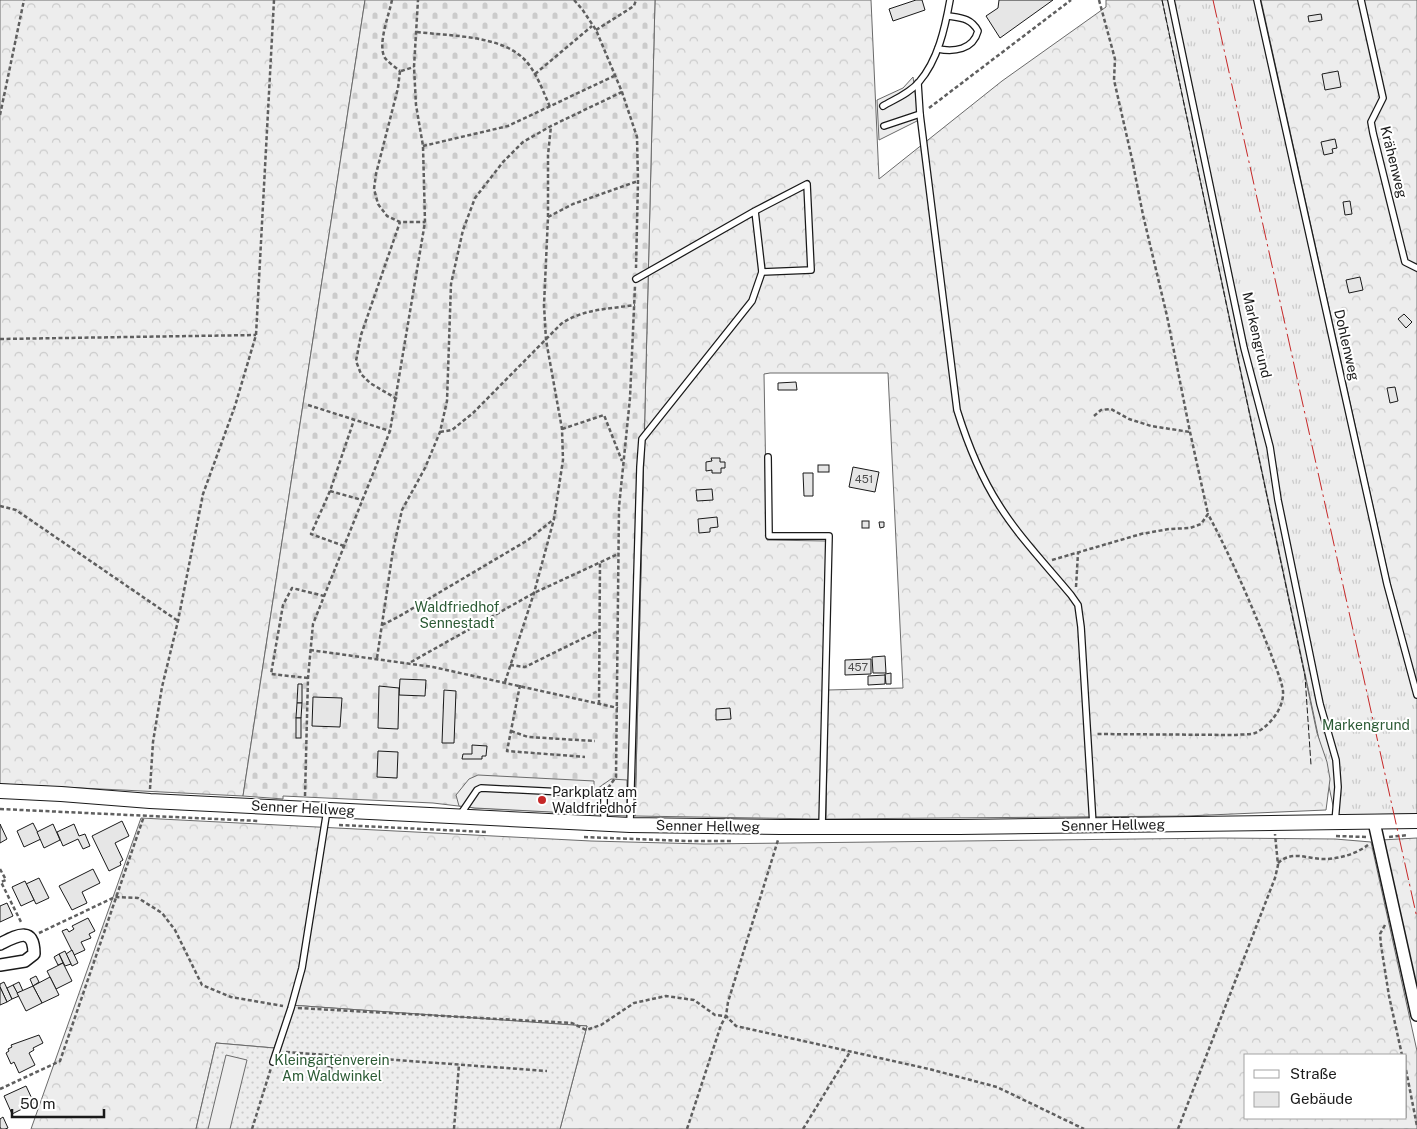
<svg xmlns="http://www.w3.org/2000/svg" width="1417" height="1129" viewBox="0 0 1417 1129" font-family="'Public Sans',sans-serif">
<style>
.grass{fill:url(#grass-tufts);stroke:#6a6a6a}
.forest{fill:url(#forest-crowns);stroke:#6a6a6a;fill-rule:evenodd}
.cemetery{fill:url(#cemetery-stones);stroke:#6a6a6a}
.garden{fill:url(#garden-dots);stroke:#6a6a6a}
.built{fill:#ededed;stroke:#6a6a6a}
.building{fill:#e6e6e6;stroke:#1a1a1a}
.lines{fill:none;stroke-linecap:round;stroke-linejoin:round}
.service-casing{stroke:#1a1a1a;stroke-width:8}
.minor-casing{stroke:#1a1a1a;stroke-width:14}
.tertiary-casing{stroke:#1a1a1a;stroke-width:16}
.path{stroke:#5f5f5f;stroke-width:2.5;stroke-dasharray:4 2.5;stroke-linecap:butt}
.service{stroke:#fff;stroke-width:5.5}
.minor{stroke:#fff;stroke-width:11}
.tertiary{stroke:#fff;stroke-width:14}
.fence{stroke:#1a1a1a;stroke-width:1;stroke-dasharray:6 2.5;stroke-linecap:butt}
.power{stroke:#c62828;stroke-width:1;stroke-dasharray:18 4 2.5 4;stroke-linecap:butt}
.poi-dot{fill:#c62828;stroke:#fff;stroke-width:2}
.labels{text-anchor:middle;stroke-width:4;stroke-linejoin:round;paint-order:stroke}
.number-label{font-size:11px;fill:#4d4d4d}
.street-label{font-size:14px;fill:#1a1a1a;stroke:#fff}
.park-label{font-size:14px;fill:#2b5a34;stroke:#fff}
.poi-label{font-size:14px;fill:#1a1a1a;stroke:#fff;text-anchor:start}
</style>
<defs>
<pattern id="grass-tufts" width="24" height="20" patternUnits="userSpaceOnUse" patternTransform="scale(1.25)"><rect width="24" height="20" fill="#ededed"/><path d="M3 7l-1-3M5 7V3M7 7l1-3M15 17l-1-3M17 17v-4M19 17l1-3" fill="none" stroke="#cbcbcb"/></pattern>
<pattern id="forest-crowns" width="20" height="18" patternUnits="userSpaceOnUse" patternTransform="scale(1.25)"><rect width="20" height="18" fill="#ededed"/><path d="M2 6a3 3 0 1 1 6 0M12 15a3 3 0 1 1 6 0" fill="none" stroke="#cbcbcb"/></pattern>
<pattern id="cemetery-stones" width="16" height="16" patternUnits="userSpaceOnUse" patternTransform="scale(1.25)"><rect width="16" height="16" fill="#ededed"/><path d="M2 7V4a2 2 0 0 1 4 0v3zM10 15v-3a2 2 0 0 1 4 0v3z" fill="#cbcbcb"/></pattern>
<pattern id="garden-dots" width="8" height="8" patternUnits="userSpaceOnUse" patternTransform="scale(1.25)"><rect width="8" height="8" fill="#ededed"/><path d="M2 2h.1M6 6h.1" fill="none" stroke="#cbcbcb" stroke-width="1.8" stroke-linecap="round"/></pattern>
</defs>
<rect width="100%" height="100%" fill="#fff"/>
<!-- grass -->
<path class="grass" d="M1162,0H1417V814L1335,815Z"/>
<!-- forest -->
<g class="forest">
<path d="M0,0H365L243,796L0,784Z"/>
<path d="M655,0H871L879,179L1002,81L1106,7V0H1162L1317,733L1327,762L1330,779L1326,810L1186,816L826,819L828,690L903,688L888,373H770L764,374L767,540L826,541L820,819L635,816Z"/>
<path d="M1261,0H1417V685L1390,583Z"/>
<path d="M141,818L591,841L704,844L1222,838L1335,839L1371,842L1417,1051V1129H560L587,1026L290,1005L275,1048L216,1043L196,1129H31ZM1246,1055H1406V1118H1246Z"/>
<path d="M1417,838V1000L1381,840Z"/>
</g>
<!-- cemetery -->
<path class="cemetery" d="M365,0H655L635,816L475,808L433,803L283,796V799L243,796Z"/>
<!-- garden -->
<path class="garden" d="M290,1005L587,1026L560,1129H196L216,1043L274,1048Z"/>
<!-- built -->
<g class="built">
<path d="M913,77L919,120L879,140L877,100L903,88Z"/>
<path d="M478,775L594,781V791L611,779L627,780V816L475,808L459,806L456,795L469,779Z"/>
<path d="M226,1055L247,1060L230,1129H208Z"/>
</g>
<!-- building -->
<g class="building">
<path d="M916,0H922L925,10L893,21L889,9Z"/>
<path d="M999,0H1053L1000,38L986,16L998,8Z"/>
<path d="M1321,14L1322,20L1309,22L1308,16Z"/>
<path d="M1338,71L1341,87L1325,90L1322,74Z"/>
<path d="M1335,139L1337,148L1332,149L1333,153L1324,155L1321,142Z"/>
<path d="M1350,201L1352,214L1345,215L1343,202Z"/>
<path d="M1360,277L1363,290L1349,293L1346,280Z"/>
<path d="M1404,314L1412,322L1406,328L1398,319Z"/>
<path d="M796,382L797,390H778V383Z"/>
<path d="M1395,387L1398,401L1390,403L1387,388Z"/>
<path d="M711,458H720V462H725V468H721V473H712V470L706,471V462L712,461Z"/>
<rect x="818" y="465" width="11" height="7"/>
<path d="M853,467L879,472L875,492L849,487Z"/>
<path d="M803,473H813V496H804Z"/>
<path d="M712,489L713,500L697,501L696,490Z"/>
<path d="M717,517L718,527L710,528V532L699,533L698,519Z"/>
<rect x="862" y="521" width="7" height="7"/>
<path d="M879,522H884V527L880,528Z"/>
<path d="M885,656L886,673H873L872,657Z"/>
<path d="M871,659V674L845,675V660Z"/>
<path d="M891,673V684H886L885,674Z"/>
<path d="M885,675V684L868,685V676Z"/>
<path d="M400,679L426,680L425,696L399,695Z"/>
<path d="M298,684H302V703H297Z"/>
<path d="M379,686L399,688L398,729L378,728Z"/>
<path d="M444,690L456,691L454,743H442Z"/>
<path d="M313,697L342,698L340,727L312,726Z"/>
<path d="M297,703H302L301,718H296Z"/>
<path d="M730,708L731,719L716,720V709Z"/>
<rect x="296" y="718" width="5" height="20"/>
<path d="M472,745L487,746L486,756H482V759H462L463,754H472Z"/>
<path d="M378,751L398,752L397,778L377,777Z"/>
<path d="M122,821L129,836L115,843L123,860L120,862L121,865L109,871L92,836Z"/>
<path d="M33,823L41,839L24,847L17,831Z"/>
<path d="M0,824L7,839L0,843Z"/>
<path d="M53,824L60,840L44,848L37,832Z"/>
<path d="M74,824L79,836L85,834L90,846L83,849L78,839L63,846L57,832Z"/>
<path d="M93,869L100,883L82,892L87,903L72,910L59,886Z"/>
<path d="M39,878L49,898L36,904L26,884Z"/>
<path d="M25,881L34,900L21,906L12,887Z"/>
<path d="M7,903L13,916L0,922V906Z"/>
<path d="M88,918L95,931L89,934L91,938L81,942L85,950L74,955L62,931L67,929L69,932L74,929L72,926Z"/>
<path d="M72,950L78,963L72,966L66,954Z"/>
<path d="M65,951L71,964L65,966L59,954Z"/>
<path d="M59,954L63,963L58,965L54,957Z"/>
<path d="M63,963L72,981L56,989L47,971Z"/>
<path d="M36,976L39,982L33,986L30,979Z"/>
<path d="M50,977L59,995L42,1003L33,986Z"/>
<path d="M4,982L12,999L7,1002L0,987V984Z"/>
<path d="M19,982L23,991L17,993L13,985Z"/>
<path d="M13,985L19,996L12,999L7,988Z"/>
<path d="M33,986L42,1003L26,1011L17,993Z"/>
<path d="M0,987L7,1002L0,1005Z"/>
<path d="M39,1035L43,1043L33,1048L34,1050L29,1053L35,1065L19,1073L14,1062L11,1064L6,1053L9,1051L8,1049L12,1047L11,1045Z"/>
<path d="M317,1066L332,1067L331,1078L317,1077Z"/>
<path d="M26,1086L34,1103L12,1114L4,1096Z"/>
<path d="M3,1117L8,1128L5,1129H1L0,1127V1119Z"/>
</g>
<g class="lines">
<defs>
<g id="service">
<path d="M1171,0L1244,348L1270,447L1278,500L1320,704L1336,760L1338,787L1335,822"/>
<path d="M1257,0L1387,584L1417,695"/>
<path d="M1361,0L1383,98L1371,122L1373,133L1405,262L1417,268"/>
<path d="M938,49C954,52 973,50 978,31C971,18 961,18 948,16"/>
<path d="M918,83L920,114L957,410C967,442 981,477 999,505C1019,537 1047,566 1071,595L1078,605L1081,627L1093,825"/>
<path d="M883,106C895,99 910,93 919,82C938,60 945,28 950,0"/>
<path d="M884,126L920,114"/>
<path d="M636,279L755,211L807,184L811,270L762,272L755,211"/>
<path d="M768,457L769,536H829L822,827"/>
<path d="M460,815L477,790L481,788L604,794V822"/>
<path d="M630,824L640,467L642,439L752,301L762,272"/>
<path d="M273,1062L291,1008L302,968L327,810"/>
</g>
<g id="minor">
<path d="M1374,822L1417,1015"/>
<path d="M0,944C16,936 34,925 34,954L25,961L0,965"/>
</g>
<path id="tertiary" d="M0,791L61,794L150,801L630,825L781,827H959L1417,821"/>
</defs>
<!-- service casing -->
<use href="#service" class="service-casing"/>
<!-- minor casing -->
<use href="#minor" class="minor-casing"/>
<!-- tertiary casing -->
<use href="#tertiary" class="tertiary-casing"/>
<!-- path -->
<g class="path">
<path d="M392,0C389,15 377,45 385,58C389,63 395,67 400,71"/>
<path d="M574,0L582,9L596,30L622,92L637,137L638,181L636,268"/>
<path d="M1099,0L1115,59L1114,80L1132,159L1143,215L1167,316L1190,432L1208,514"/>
<path d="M596,30L634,6L636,0"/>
<path d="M417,32C449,36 500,35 524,59C536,71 543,91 550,107"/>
<path d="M400,71L398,88L376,174L374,189L378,204L387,216L400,222H425"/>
<path d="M401,71L414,67"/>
<path d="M535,74L592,26"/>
<path d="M929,108L1071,0"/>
<path d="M0,115L24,0"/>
<path d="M423,146L508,126L614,76"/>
<path d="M548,217L573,204L638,181"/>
<path d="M0,339L256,335"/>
<path d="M397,399L370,383L361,374L356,361L361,335L400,222"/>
<path d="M308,405L390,431"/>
<path d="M1094,416L1101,410L1111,409L1129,419L1151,426L1190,432"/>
<path d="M562,429L604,415L622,461"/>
<path d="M440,432L452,430L473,413L561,324C582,309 609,309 635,305"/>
<path d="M330,491L362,500"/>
<path d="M0,506L16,510L178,621"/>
<path d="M344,546L311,534L330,491L354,420"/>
<path d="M1052,560L1141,534L1169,529L1190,528L1201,524L1208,514C1232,559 1252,606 1271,654C1274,663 1284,686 1283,694C1283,709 1269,727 1255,733C1250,735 1242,734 1236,735L1096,734"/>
<path d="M1076,587L1078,553"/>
<path d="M382,625L398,617L528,540L554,519"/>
<path d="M310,650L433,667L618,708"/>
<path d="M377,658L393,550L402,510L425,468L440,432L447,401L451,284L463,230L475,198L503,162L523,142L551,126L622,92"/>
<path d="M411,662L534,593L618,554"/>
<path d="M510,665L525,667L600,630"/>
<path d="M308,678L271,674L283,605L292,588L324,596"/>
<path d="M505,682L534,593L554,519L563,460L562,429L546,340L544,305L548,217V155L551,126"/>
<path d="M520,685L507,751L585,757"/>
<path d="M599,704L600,562"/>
<path d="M511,731L528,737L595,741"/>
<path d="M608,788L616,777L619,507L630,398L635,286"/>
<path d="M150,789L153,742L162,687L178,621L203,494L235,406L256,335L274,0"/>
<path d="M305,796L308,678L313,624L390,431L425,222L423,146L416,105L414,67L418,0"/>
<path d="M0,809L259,821"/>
<path d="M339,825L486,832"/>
<path d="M1336,836L1366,837"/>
<path d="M584,837L688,841H731"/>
<path d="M1389,837L1408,835"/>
<path d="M1278,863C1292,850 1307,859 1324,859C1339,859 1356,854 1368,845"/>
<path d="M0,869L6,880L1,882L22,924"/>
<path d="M1385,925L1380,934L1381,945L1389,996L1402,1055"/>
<path d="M39,933L115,897L138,898L162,913L175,930L202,985L231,997L283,1006"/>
<path d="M298,1008L572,1023L586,1030L601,1025L634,1003L666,996L694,1000L715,1015L726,1016L736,1026L929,1069L997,1087L1084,1129"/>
<path d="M286,1052L547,1071"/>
<path d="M1406,1070L1417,1126"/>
<path d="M0,1089L60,1061L144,816"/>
<path d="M252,1129L271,1068"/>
<path d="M454,1129L459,1064"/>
<path d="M687,1129L721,1025L726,1016L728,1002L778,840"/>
<path d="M803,1129L850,1052"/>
<path d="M1178,1129L1275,878L1278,865L1275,834"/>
</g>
<!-- service -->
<use href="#service" class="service"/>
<!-- minor -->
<use href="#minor" class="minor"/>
<!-- tertiary -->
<use href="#tertiary" class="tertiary"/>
<!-- fence -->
<path class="fence" d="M1162,0L1305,676L1311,765"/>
<!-- power -->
<path class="power" d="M1213,0L1417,918"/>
</g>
<!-- markers -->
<circle class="poi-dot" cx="542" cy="800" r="5"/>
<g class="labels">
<!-- number labels -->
<g class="number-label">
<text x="864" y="483">451</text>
<text x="858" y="671">457</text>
</g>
<!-- street labels -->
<g class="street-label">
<text transform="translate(1394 162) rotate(76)" y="5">Krähenweg</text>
<text transform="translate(1257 335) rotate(77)" y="5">Markengrund</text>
<text transform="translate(1347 345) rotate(77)" y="5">Dohlenweg</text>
<text transform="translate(303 808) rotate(3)" y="5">Senner Hellweg</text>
<text transform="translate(1113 825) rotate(-1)" y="5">Senner Hellweg</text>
<text transform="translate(708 826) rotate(1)" y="5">Senner Hellweg</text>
</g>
<!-- park labels -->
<g class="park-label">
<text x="457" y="612">Waldfriedhof<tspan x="457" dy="16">Sennestadt</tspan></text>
<text x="1366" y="730">Markengrund</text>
<text x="332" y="1065">Kleingartenverein<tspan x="332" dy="16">Am Waldwinkel</tspan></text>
</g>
<!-- poi labels -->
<g class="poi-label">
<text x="552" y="797">Parkplatz am<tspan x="552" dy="16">Waldfriedhof</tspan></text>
</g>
</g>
<!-- legend -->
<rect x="1244" y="1054" width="162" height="65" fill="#ffffff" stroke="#a3a3a3"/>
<rect x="1254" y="1070" width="25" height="8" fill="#ffffff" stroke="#a3a3a3"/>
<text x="1290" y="1079" font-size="15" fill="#1a1a1a">Straße</text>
<rect x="1254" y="1092" width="25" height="15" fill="#e6e6e6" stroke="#a3a3a3"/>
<text x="1290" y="1104" font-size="15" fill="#1a1a1a">Gebäude</text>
<!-- scale -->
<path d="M12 1109v8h92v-8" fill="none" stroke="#1a1a1a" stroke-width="2.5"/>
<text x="20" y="1109" font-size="15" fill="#1a1a1a" stroke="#ffffff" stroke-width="4" paint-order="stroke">50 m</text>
</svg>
